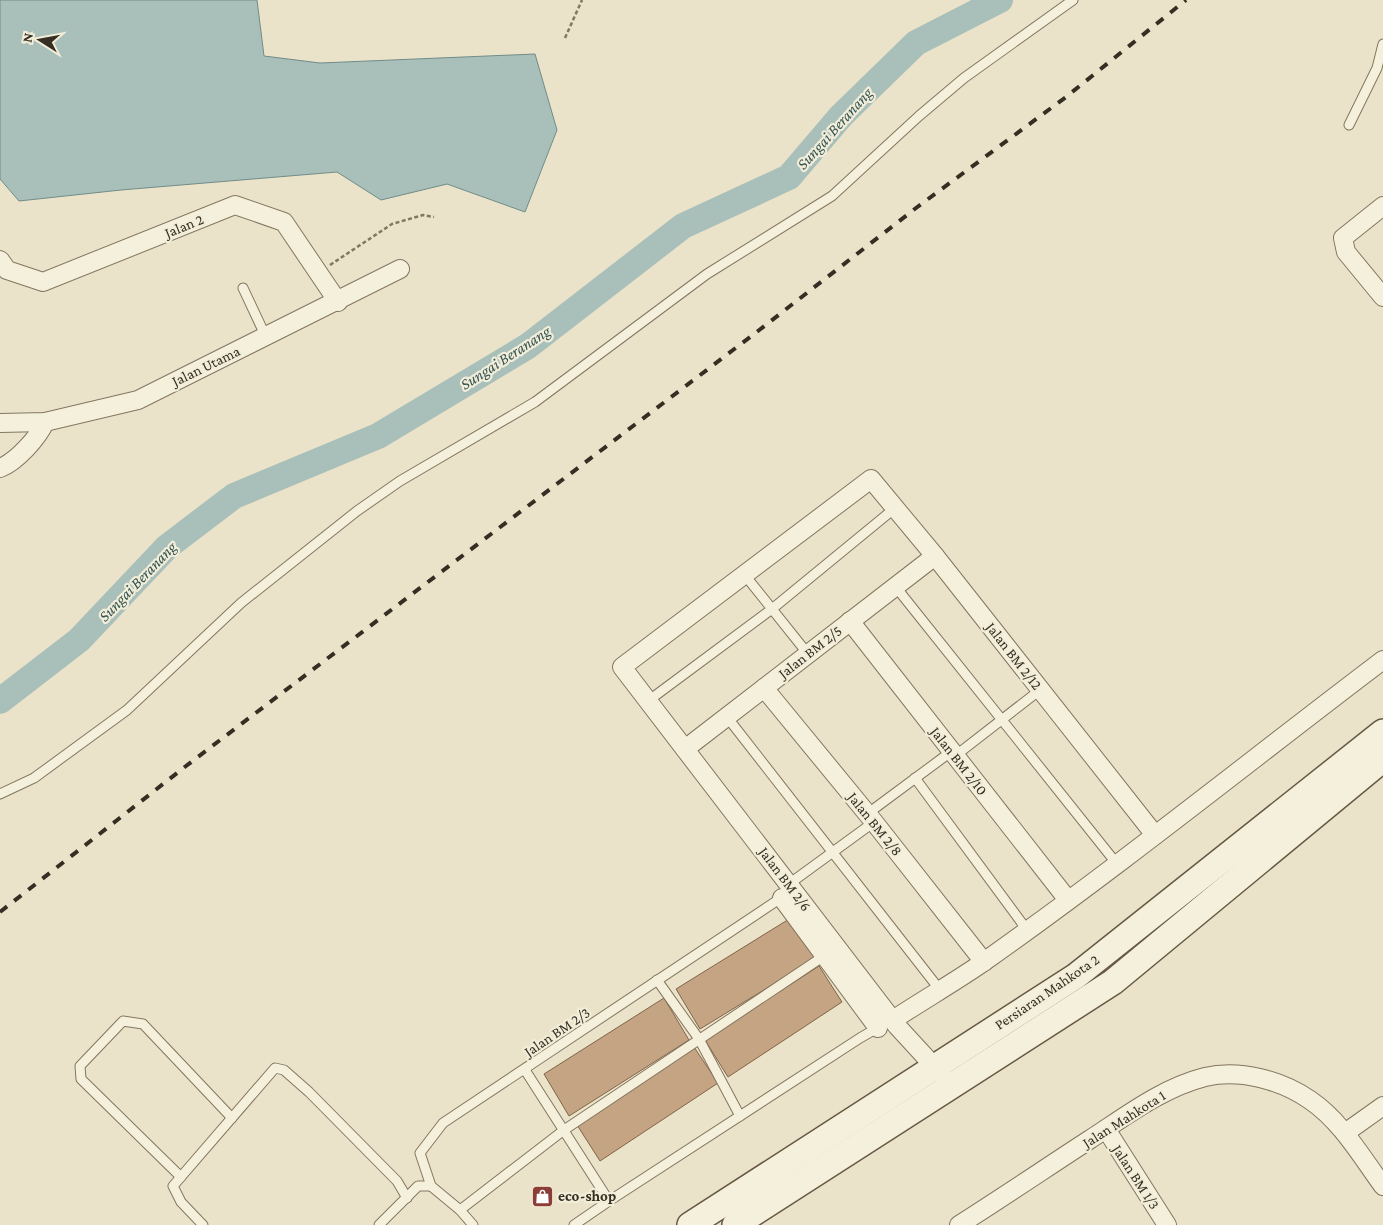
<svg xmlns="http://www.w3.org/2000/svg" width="1383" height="1225" viewBox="0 0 1383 1225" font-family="'Crimson Pro',serif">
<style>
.water{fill:#a9bfba;stroke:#718c88}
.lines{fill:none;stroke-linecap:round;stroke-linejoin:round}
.river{stroke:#a9bfba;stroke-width:26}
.building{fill:#c4a483;stroke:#816448}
.service-casing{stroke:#847660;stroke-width:11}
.minor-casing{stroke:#847660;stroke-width:20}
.secondary-casing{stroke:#665843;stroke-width:28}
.path{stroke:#847660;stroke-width:2.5;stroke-dasharray:4 2.5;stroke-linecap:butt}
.service{stroke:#f5f0dc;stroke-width:9}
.minor{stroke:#f5f0dc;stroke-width:18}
.secondary{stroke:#f5f0dc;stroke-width:25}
.rail{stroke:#362e22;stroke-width:4;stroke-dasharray:9 9;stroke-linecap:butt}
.labels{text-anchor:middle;stroke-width:4.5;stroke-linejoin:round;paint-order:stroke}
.street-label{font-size:15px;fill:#362e22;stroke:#f2edd8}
.poi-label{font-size:15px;font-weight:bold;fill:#362e22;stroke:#f2edd8;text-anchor:start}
.water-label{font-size:16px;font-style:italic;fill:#335454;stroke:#f2edd8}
</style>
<rect width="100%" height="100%" fill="#eae3c9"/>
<!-- water -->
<path class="water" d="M0,0H257L264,56L320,63L535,54L557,130L525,212L447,184L381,200L337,172L121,190L19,201L0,179Z"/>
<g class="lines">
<!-- river -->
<path class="river" d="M0,701L79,640L167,547L234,496L378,436L528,346L683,226L789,177L841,116L916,43L1000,0"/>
</g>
<!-- building -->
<g class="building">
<path d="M794,916L818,957L700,1029L676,989Z"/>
<path d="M819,966L842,1002L728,1077L705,1040Z"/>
<path d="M664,998L689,1040L569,1116L544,1074Z"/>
<path d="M694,1047L718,1083L600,1161L577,1125Z"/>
</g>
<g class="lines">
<defs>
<g id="service">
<path d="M1349,125L1377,68L1383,44"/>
<path d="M243,288L266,337"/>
<path d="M744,574L808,654"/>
<path d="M895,586L1117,864"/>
<path d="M648,701L772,609L895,508"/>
<path d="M727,717L940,990"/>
<path d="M955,756L1040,690"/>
<path d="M915,778L1027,930"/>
<path d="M0,794L34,778L127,710L241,603L357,511L400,481L535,402L707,274L832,196L919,116L964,78L1073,0"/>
<path d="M867,814L952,751"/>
<path d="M789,884L874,822"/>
<path d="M657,980L699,1039L740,1116"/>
<path d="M525,1070L609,1201L860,1038L879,1027"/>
<path d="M181,1177L81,1079L80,1066L123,1021L143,1024L232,1118"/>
<path d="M460,1210L564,1130L824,956"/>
<path d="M203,1225L181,1202L173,1186L275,1068L284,1070L309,1092L397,1181L407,1198"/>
<path d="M379,1225L418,1186H431"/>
<path d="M473,1225L460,1210L431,1186L420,1153L443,1123L784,896"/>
<path d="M574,1225L609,1201"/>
</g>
<g id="minor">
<path d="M1383,206L1343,238L1346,252L1383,297"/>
<path d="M0,260L7,270L43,282L235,205L284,222L338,302"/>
<path d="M0,423L45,422L138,400L400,269"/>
<path d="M0,468C16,462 38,438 45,422"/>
<path d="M850,621L1068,900"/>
<path d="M764,688L874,822L984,962"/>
<path d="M685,749L935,556"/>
<path d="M782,898L878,1028"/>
<path d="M893,1020C923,1000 955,982 985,961C1121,865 1251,760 1383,660"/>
<path d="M942,1075L897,1026L622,667L871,479L935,556L1155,835"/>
<path d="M1106,1129L1167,1225"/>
<path d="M1345,1133L1383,1106"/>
<path d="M959,1225C1003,1197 1046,1168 1089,1140C1126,1116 1162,1088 1205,1077C1240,1069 1281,1080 1310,1100C1341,1121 1361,1156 1383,1186"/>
</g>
<g id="secondary">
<path d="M690,1225L1076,976L1383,732"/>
<path d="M735,1225L1113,982L1383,759"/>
</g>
</defs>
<!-- service casing -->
<use href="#service" class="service-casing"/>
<!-- minor casing -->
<use href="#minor" class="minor-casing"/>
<!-- secondary casing -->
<use href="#secondary" class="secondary-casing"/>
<!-- path -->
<g class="path">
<path d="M565,38L582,0"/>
<path d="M330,265L392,224L423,215L434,217"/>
</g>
<!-- service -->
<use href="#service" class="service"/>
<!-- minor -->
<use href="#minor" class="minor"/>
<!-- secondary -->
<use href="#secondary" class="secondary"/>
<!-- rail -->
<path class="rail" d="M0,912L186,766L758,331L916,208L1066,97L1186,0"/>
</g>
<!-- icons -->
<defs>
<symbol id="shop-square" viewBox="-11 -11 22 22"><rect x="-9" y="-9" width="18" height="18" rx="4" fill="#8d3d37" stroke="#f2edd8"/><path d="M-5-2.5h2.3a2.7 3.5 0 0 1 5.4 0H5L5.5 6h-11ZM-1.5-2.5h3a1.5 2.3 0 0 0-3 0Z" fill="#fff"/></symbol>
</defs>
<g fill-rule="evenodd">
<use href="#shop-square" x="530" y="1184" width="25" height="25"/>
</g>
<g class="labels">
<!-- street labels -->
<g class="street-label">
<text transform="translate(184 226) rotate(-22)" y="5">Jalan 2</text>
<text transform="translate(206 366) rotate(-26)" y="5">Jalan Utama</text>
<text transform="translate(810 652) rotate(-38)" y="5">Jalan BM 2/5</text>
<text transform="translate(1014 656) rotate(52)" y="5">Jalan BM 2/12</text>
<text transform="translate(959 761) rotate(52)" y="5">Jalan BM 2/10</text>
<text transform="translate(875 824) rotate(51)" y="5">Jalan BM 2/8</text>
<text transform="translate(785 879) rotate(53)" y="5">Jalan BM 2/6</text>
<text transform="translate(1047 992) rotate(-34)" y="5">Persiaran Mahkota 2</text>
<text transform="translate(557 1032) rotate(-34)" y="5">Jalan BM 2/3</text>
<text transform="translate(1124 1119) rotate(-32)" y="5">Jalan Mahkota 1</text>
<text transform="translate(1136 1177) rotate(57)" y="5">Jalan BM 1/3</text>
</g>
<!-- poi labels -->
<g class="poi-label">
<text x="558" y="1201">eco-shop</text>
</g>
<!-- water labels -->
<g class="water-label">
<text transform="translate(834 128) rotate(-48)" y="6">Sungai Beranang</text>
<text transform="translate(505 357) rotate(-33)" y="6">Sungai Beranang</text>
<text transform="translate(137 581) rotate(-46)" y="6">Sungai Beranang</text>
</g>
</g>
<!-- north arrow -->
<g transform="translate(40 40) rotate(281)" stroke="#f2edd8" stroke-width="4" paint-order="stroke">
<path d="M0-4L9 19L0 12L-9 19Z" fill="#362e22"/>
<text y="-8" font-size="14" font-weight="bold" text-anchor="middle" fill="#362e22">N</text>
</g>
</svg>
